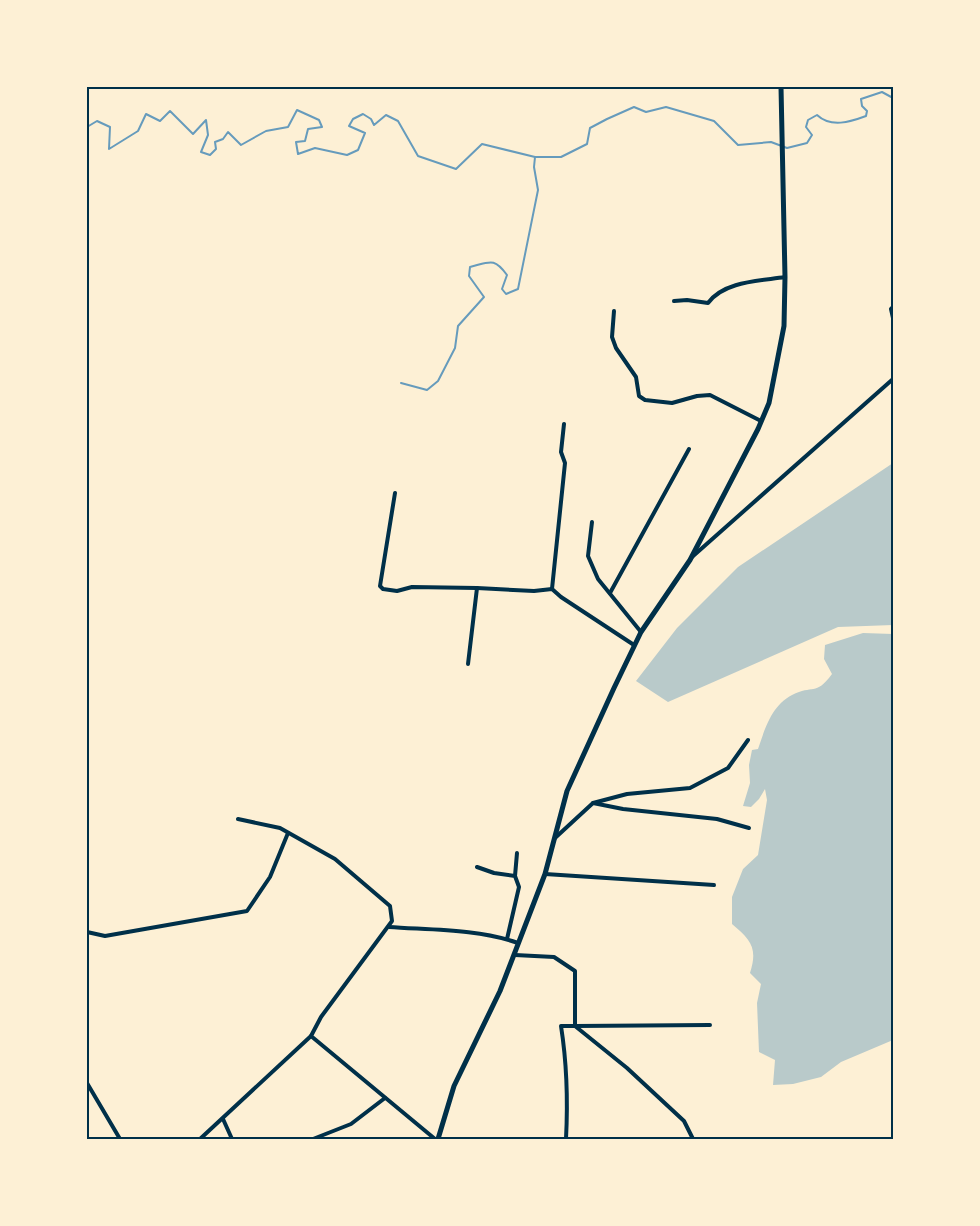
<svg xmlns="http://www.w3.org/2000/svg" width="980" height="1226" viewBox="0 0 980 1226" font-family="'PT Sans Narrow',sans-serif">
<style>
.green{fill:#b9caca}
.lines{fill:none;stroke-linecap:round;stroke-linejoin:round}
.stream{stroke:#669bbc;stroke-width:2}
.minor{stroke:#003049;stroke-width:4}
.secondary{stroke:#003049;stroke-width:5}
.neatline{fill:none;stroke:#003049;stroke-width:2}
</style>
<rect width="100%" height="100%" fill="#fdf0d5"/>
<!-- green -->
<g class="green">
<path d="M893,463V625L838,627L668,702L636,681L677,628L738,567Z"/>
<path d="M863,633L893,634V1040L841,1062L821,1077L793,1084L773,1085L775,1060L759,1052L757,1003L761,984L750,973C758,948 751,940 732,924V897L743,869L758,855L767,800L765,789L759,799L751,807L743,806L750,783L749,765L752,750L758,749C765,729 771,706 792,695C813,684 815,697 832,674L824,659L825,645Z"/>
</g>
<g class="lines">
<!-- stream -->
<g class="stream">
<path d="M87,127L97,121L110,127L109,149L138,131L146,114L160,121L170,111L193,134L206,120L208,135L201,152L210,155L216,149L215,142L223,139L228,132L241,145L266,131L288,127L297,110L319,120L322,127L308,129L305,141L296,142L298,154L315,148L347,155L358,150L365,133L349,126L353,119L363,114L371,119L374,125L386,115L398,121L418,156L456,169L482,144L535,157H561L587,144L590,128L607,119L634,107L646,112L666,107L714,121L738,145L771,142L787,148L807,143L812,135L806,127L808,120L817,115C831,128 850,122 866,116L867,111L862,106L861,99L882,92L893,98"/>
<path d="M401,383L427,390L438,381L455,348L458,326L484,297L469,276L470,267C490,262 494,257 507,275L502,289L506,294L518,289L538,190L534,167L535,157"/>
</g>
<!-- minor -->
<g class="minor">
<path d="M674,301L687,300L708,303C724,281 760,281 785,277"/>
<path d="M893,307L891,309L893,318"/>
<path d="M614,311L612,337L616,348L636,377L639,396L645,400L672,403L697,396L710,395L761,421"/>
<path d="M395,493L380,586L383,589L397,591L412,587L477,588L534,591L552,589L561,597L634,645"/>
<path d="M592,522L588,556L598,579L641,632"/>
<path d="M692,557L893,379"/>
<path d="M552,589L565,463L561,452L564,424"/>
<path d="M610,593L689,449"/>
<path d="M468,664L477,588"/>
<path d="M593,803L623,809L717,819L749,828"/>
<path d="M238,819L280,828L335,859L390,906L392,921L321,1017L311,1036L435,1139"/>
<path d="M555,838L593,803L627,794L690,788L728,768L748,740"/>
<path d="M477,867L494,873L515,876L519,887L507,939"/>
<path d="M545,874L714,885"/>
<path d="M515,876L517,853"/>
<path d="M389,927C431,930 478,929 518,943"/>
<path d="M87,932L105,936L247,911L270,877L288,833"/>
<path d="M515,955L554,957L575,971V1026L710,1025"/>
<path d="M87,1083L120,1139"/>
<path d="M223,1119L232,1139"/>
<path d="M200,1139L311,1036"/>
<path d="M313,1139L351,1124L385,1098"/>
<path d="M566,1139C568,1100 567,1064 561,1026H575L627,1068L684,1121L693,1139"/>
</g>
<!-- secondary -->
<path class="secondary" d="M438,1139L454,1086L500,991L545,874L567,791L614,688L641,632L690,560L758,429L769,403L784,326L785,277L781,87"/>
</g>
<!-- border -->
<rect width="980" height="1226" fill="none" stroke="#fdf0d5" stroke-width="177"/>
<rect x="88" y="88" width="804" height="1050" class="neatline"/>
</svg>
